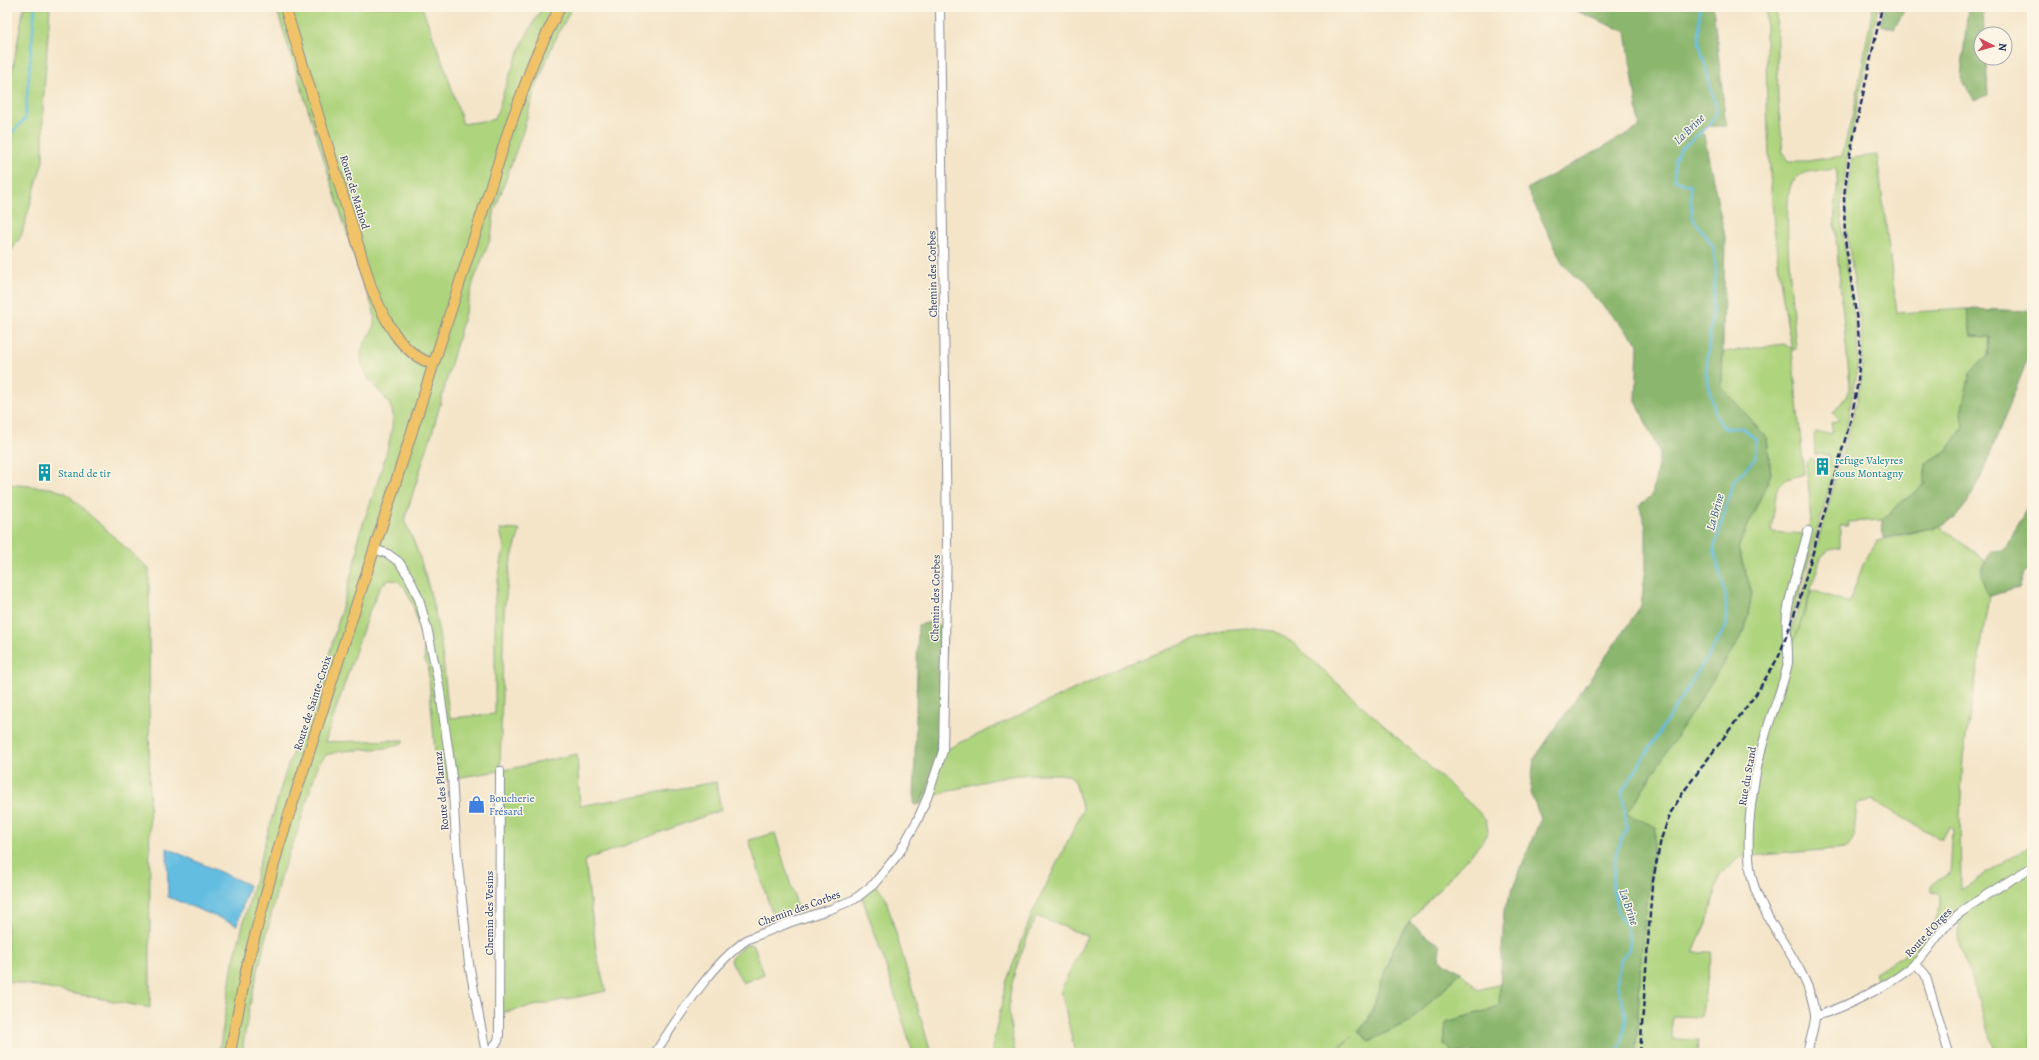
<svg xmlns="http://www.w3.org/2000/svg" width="2039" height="1060" viewBox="0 0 2039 1060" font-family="Alegreya,serif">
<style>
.green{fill:#afd47e;stroke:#65826e}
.forest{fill:#8bb66d;stroke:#537266}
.water{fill:#64bde1;stroke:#4076a0}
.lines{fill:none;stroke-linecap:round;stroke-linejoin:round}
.stream{stroke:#64bde1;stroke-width:2.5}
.minor-casing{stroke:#888a94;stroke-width:10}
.major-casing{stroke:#888a94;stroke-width:12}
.minor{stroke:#fff;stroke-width:8}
.major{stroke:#f1c369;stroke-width:10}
.rail{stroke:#1b2f5e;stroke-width:2.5;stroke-dasharray:6 3;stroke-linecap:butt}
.labels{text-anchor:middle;stroke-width:3;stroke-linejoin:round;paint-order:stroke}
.street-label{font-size:11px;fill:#1b2f5e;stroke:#fcf5e5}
.culture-label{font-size:11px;fill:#0d838f;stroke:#fcf5e5;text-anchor:start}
.shop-label{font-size:11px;fill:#366cbe;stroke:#fcf5e5;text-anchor:start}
.water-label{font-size:12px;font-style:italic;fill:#315a85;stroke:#fcf5e5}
</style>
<rect width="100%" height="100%" fill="#fcf5e5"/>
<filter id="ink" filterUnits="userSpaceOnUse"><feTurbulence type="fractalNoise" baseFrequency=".025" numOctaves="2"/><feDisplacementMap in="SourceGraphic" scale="8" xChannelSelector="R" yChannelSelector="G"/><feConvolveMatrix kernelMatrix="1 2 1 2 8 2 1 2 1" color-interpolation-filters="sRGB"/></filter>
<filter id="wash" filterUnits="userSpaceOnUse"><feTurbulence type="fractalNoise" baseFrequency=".012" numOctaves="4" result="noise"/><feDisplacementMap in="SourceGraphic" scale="16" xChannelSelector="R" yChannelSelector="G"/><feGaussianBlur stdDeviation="0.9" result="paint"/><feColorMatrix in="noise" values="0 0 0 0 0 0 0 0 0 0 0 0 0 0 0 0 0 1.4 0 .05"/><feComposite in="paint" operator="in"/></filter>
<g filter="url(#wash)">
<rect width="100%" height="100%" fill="#f4e5c9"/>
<!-- green -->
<g class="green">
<path d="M24,7H50L43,106V161L21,236L7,257V87L13,67Z"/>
<path d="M276,7H422L447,74L463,124L495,119C507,80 520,42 543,7H572L552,46L533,96L523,131L494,213L491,237L474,280L433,430L404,521C421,551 434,604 440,639C445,665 445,692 450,718L495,714V597L504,547L500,529L520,530L510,565L504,611L500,771L441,780L435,752L428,666L425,661L424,644L413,605L405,588L398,581L389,580L381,585L368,614L325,742L404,740L402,743L388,748L341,751L326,755L318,764L297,833L280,877L249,1009L243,1045L245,1053H219L233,963L260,860L285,774L306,717L322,680L358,550L357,541C365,517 399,429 392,410C385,390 362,383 361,355C361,345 368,339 372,331C379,316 369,298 363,284Z"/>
<path d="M1766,7H1776L1778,99L1783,153L1788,161H1807L1842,156L1854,110L1873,7H1878L1847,157L1841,210L1843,236L1857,336L1858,362L1847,426L1789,631C1786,597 1802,566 1808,533C1813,510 1808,485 1806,463L1810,458L1816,461V474L1826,475L1829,455L1815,454L1814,433H1833L1831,423L1839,420L1833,413L1846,397L1850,386C1845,332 1839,278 1835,224C1834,206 1840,187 1836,169C1821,171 1803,169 1793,181C1780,195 1794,323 1796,349L1792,350L1804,474L1787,479L1777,488L1771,532L1806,534L1790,595L1786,616L1789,649L1796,637L1812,590L1849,603L1864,562L1877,541L1940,526L1985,561C1980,573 1982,584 1989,596L1963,757L1960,816L1961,889L2032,845V866L1992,890L1953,917L1913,962L1878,986L1874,973C1900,961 1948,926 1939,893L1931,892V884L1950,874L1953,829L1949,827L1942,840L1872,800L1857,803L1854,838L1846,848L1740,857L1719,875L1707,923L1693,952H1712L1701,1017L1672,1016V1039L1699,1040L1698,1053H1636L1642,945L1656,828L1626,814L1745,630L1752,593L1738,548L1771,474L1767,438L1722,387L1723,352L1784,344L1792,349C1769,236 1766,122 1766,7Z"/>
<path d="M1877,155L1897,313L1967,309L1971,336L1990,337L1988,356L1970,373L1961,413L1963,428L1947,451L1926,463L1924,484C1910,497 1895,506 1882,520L1848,522V526H1840V548L1829,550L1821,557L1796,637L1789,648L1788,639L1802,599L1858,397L1862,363V335L1847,235L1845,210L1852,158Z"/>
<path d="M7,484L50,488L66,493L149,569L150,1008L7,981Z"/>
<path d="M946,622L943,751L1128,664L1222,630L1247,628L1273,631L1292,642L1477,810L1486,821L1488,831L1482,842L1410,921L1393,948L1372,1010L1368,1020L1358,1032L1369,1041L1412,1020L1461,972L1478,990L1500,984L1499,1007L1446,1022L1444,1045L1452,1053H1333L1354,1035L1331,1053H1075L1061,990L1087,936L1036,916C1025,945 1010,975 1009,1007C1009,1022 1013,1038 1015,1053H991L1006,983L1032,914L1083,810L1075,782L1069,775C1012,770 980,782 927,798L920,804L935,768L941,710L940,626Z"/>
<path d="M577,754L580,806L716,782L721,810L585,860L597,957L606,991L500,1013V771Z"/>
<path d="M775,833L798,909L773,917L749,840Z"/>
<path d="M2032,868V1053H1996L1958,938L1959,915Z"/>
<path d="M874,884L885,896L931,1053H913L883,957L861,895Z"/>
<path d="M750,944L754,946L764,974L743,983L730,959L744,946Z"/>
</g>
<!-- forest -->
<g class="forest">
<path d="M1567,7H1713L1726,126H1702L1725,237L1722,387L1767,438L1771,474L1738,548L1752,593L1745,630L1627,814L1656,827L1642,945L1636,1053H1452L1444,1045L1446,1022L1499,1007L1504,910L1541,818L1530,793L1534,759L1641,606L1646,568V527L1639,505L1652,496L1660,454L1636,401L1638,343L1563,264L1527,189L1640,127L1626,32Z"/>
<path d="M1884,7H1906L1894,29L1881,25Z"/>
<path d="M1968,7H1983L1984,34H1981V58H1986L1988,95L1974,100L1961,78Z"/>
<path d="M1967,309L2032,311V348L1980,479L1968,502L1955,518L1940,526L1883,538L1882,520C1895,506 1910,497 1924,484L1926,463L1947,451L1963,428L1961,413L1970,373L1988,356L1990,337L1971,336Z"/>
<path d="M2032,498V567L2024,573L2019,588L1989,596C1978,579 1982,567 1991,551L2005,550Z"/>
<path d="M931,622L940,626L941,710L935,768L920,804L914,805L918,625Z"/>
<path d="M1410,922L1425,935L1440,945L1439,959L1461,972L1412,1020L1369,1041L1359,1032L1368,1020L1373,1010L1379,988L1393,949Z"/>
</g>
<!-- water -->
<path class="water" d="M167,848L249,885L237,925L168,897Z"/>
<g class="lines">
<!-- stream -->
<g class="stream">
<path d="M7,161L10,158V135L25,119L35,7"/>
<path d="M1617,1053L1623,1038L1626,1015L1617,985L1618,972L1622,958L1629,949L1630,938L1627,926L1620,917L1612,888L1616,853L1627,828L1622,792L1726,627V597L1714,549L1733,482L1755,459L1756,440L1744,428H1724L1716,416L1706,373L1716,272L1713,246L1692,217L1690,186L1674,180L1675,160L1679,150L1711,124L1717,111L1699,42L1700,7"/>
</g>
</g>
</g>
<g filter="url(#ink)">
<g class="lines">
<defs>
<g id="minor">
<path d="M374,549L388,554L399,562L409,577L419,599L428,632L439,685L452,776L457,856L469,964L486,1053"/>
<path d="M1915,963L1925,974L1949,1053"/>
<path d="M1815,1016C1843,1009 1894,983 1915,964C1930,950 1939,930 1955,917C1979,898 2006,883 2032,867"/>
<path d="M488,1053L498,1041L499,1035L500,771"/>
<path d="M655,1053C679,1016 712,963 748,939L791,922L831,909L855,899L874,884L899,853L917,821L927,798L943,751L947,541L940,7"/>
<path d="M1807,1053C1809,1045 1816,1022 1815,1014C1808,962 1761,925 1751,874C1744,834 1754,771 1766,733C1773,709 1783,687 1788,663C1789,647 1785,630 1787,614C1791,586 1801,559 1808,531"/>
</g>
<g id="major">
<path d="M285,7L371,287C384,318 399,353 433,364"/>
<path d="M230,1053L248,961L279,846L510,126L534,60L560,7"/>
</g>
</defs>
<!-- minor casing -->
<use href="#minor" class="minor-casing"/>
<!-- major casing -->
<use href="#major" class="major-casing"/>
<!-- minor -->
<use href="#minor" class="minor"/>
<!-- major -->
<use href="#major" class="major"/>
<!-- rail -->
<path class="rail" d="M1640,1053L1652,886L1661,839L1671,812L1684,791L1756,694L1779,656L1800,598L1852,415L1858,381L1860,349L1857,321L1845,239L1844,196L1849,159L1882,7"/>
</g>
</g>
<!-- icons -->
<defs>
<symbol id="building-bare" viewBox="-9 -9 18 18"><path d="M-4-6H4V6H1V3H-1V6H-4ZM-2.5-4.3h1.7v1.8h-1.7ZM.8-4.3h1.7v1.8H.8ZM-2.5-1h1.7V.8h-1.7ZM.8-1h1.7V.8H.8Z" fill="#0f9aa8" stroke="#fcf5e5" stroke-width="2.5" paint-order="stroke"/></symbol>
<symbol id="shop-bare" viewBox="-9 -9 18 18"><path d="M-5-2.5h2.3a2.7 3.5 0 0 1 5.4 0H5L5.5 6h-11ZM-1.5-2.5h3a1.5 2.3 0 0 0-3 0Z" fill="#3f7fe0" stroke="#fcf5e5" stroke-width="2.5" paint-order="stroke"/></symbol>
</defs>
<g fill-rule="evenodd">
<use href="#building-bare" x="1810" y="454" width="25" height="25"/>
<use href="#building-bare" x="32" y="460" width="25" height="25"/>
<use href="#shop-bare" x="464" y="792" width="25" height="25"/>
</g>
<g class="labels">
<!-- street labels -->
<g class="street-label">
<text transform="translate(355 192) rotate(73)" y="4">Route de Mathod</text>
<text transform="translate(932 274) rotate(-91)" y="4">Chemin des Corbes</text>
<text transform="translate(935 598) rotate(-89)" y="4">Chemin des Corbes</text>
<text transform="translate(312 703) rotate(-72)" y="4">Route de Sainte-Croix</text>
<text transform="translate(1747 776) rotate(-80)" y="4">Rue du Stand</text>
<text transform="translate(441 791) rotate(-95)" y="4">Route des Plantaz</text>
<text transform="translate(799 908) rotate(-20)" y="4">Chemin des Corbes</text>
<text transform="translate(489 913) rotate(-90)" y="4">Chemin des Vesins</text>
<text transform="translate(1928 932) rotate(-47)" y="4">Route d'Orges</text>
</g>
<!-- culture labels -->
<g class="culture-label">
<text x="1835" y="464">refuge Valeyres<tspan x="1835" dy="13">sous Montagny</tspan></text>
<text x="58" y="477">Stand de tir</text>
</g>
<!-- shop labels -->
<g class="shop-label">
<text x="489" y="802">Boucherie<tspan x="489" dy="13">Frésard</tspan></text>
</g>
<!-- water labels -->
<g class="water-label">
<text transform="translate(1689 129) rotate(-44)" y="4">La Brine</text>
<text transform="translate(1715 512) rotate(-74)" y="4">La Brine</text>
<text transform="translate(1629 907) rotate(71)" y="4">La Brine</text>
</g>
</g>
<!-- margin -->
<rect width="2039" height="1060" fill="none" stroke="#fcf5e5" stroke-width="24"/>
<!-- north arrow -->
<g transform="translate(1993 46) rotate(96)"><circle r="19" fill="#fcf5e5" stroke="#a2a6af"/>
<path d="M0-3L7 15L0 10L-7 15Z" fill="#d1495b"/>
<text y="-6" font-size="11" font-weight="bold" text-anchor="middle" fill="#1b2f5e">N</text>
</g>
</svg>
